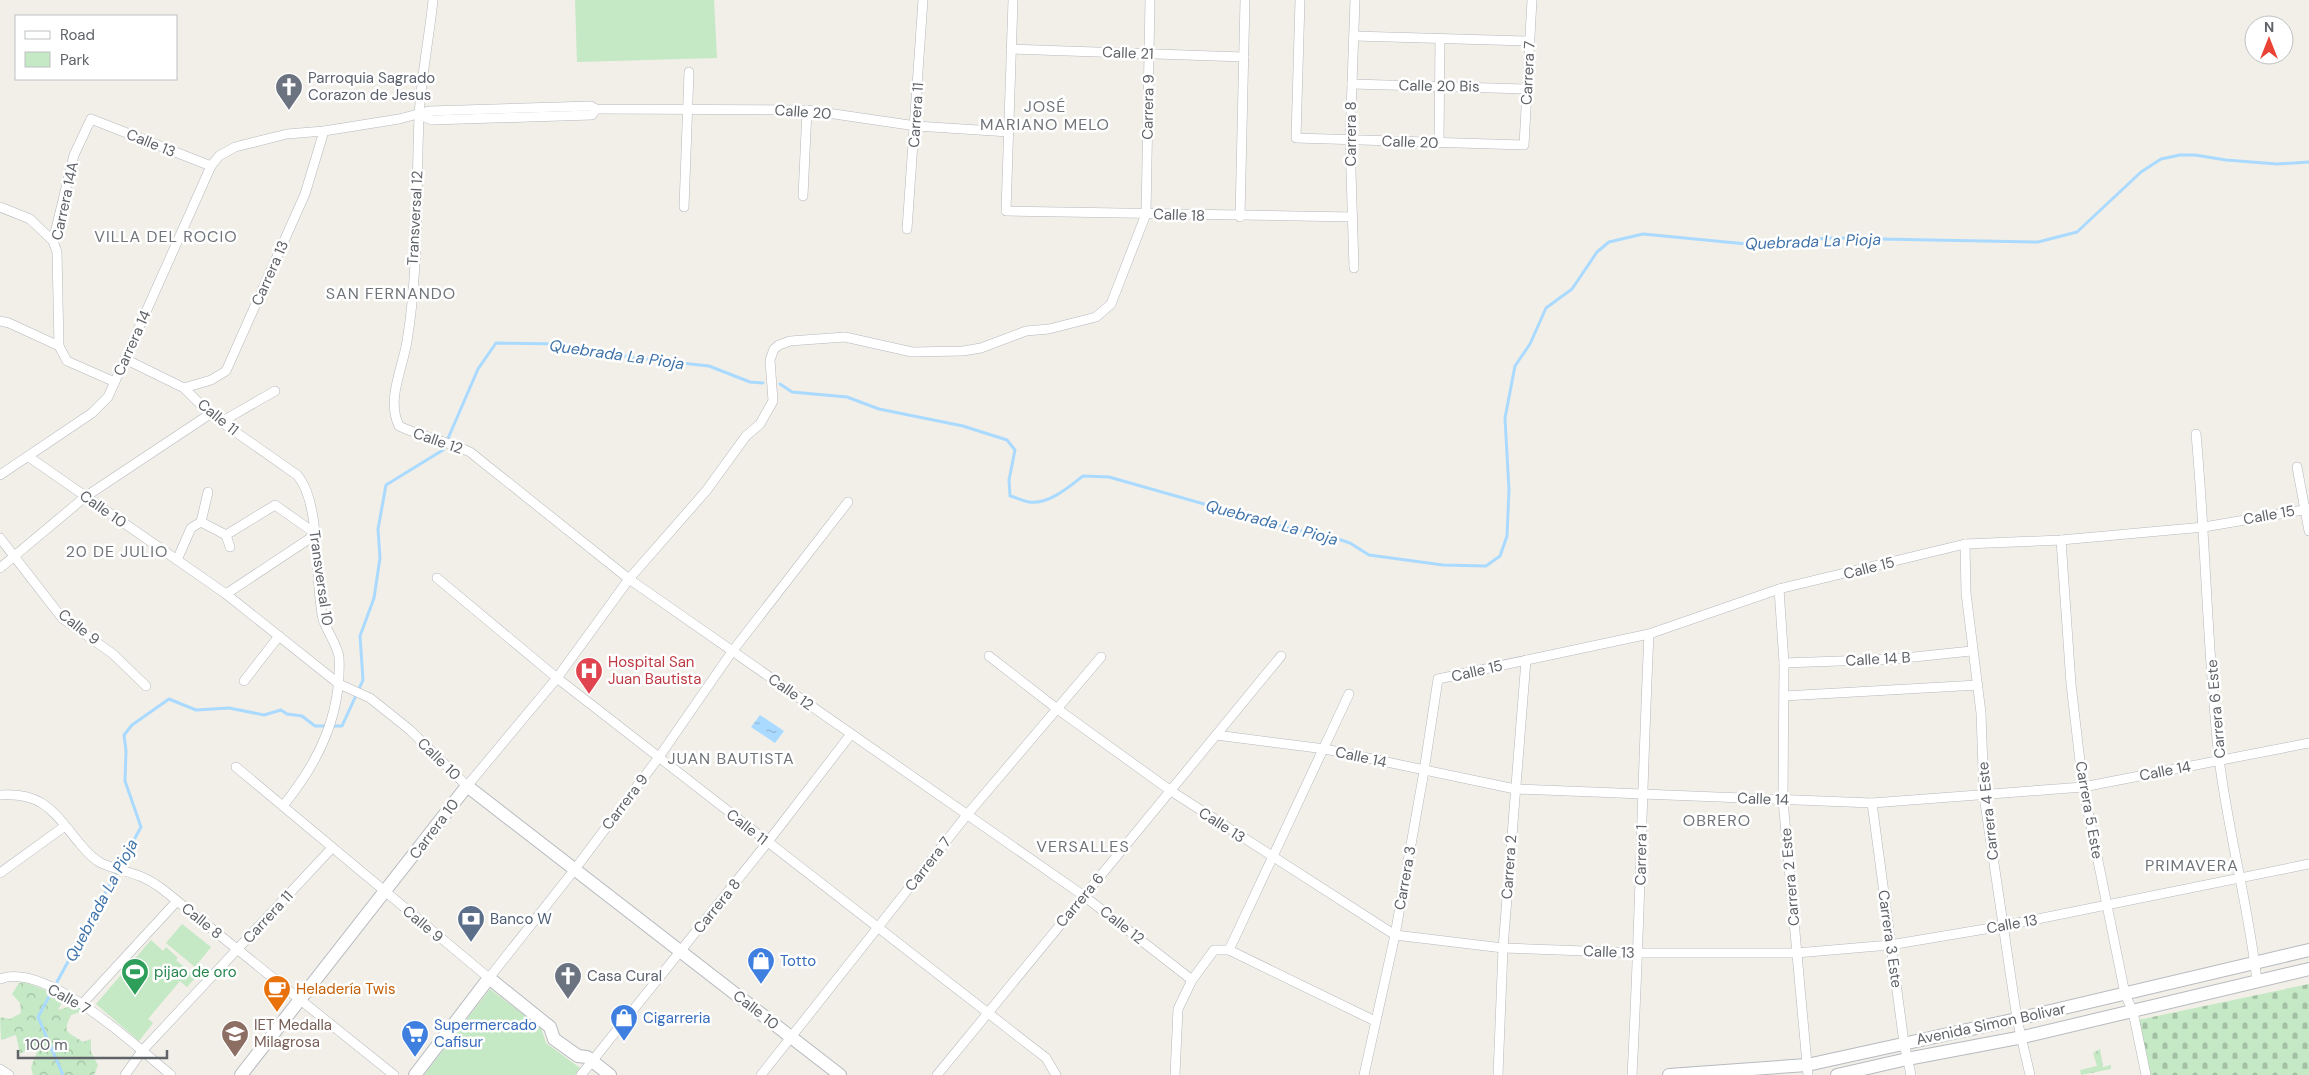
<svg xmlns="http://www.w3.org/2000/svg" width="2309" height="1075" viewBox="0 0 2309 1075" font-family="'DM Sans',sans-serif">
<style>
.forest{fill:url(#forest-crowns)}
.cemetery{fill:url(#cemetery-stones)}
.green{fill:#c5e8c5}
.water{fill:url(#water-ripples)}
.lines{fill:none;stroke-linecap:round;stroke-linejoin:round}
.stream{stroke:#aadaff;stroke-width:3}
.street-casing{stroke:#b5b8bc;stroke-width:10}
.secondary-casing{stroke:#b6babf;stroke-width:14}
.street{stroke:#fff;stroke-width:9}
.secondary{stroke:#fff;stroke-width:12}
.labels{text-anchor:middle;stroke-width:5;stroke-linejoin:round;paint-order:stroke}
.street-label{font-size:15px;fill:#5f6368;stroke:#fff}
.worship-label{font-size:15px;fill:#5b616d;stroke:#fff;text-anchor:start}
.health-label{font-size:15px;fill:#be3a42;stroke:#fff;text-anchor:start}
.service-label{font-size:15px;fill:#4e5e75;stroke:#fff;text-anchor:start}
.shop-label{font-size:15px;fill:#366cbe;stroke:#fff;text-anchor:start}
.leisure-label{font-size:15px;fill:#27864d;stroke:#fff;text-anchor:start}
.food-label{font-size:15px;fill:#c56008;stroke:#fff;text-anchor:start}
.education-label{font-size:15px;fill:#785e54;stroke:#fff;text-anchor:start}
.neighbourhood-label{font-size:16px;letter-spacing:1px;fill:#70757a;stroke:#fff}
.water-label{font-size:16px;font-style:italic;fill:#4174aa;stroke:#fff}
</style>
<defs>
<pattern id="forest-crowns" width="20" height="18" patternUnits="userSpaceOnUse" patternTransform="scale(1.25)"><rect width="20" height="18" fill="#c5e8c5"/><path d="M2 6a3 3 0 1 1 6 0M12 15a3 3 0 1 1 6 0" fill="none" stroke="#a3c0a4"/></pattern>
<pattern id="cemetery-stones" width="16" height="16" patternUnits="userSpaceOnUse" patternTransform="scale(1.25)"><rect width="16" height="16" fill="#c5e8c5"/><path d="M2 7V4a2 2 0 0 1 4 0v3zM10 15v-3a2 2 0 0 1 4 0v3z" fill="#a3c0a4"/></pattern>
<pattern id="water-ripples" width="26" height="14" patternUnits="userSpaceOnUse" patternTransform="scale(1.25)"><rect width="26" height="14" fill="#aadaff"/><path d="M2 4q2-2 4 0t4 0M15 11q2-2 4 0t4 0" fill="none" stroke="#8eb4d2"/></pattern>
</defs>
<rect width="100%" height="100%" fill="#f1efe8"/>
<!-- forest -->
<g class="forest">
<path d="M24,982L61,996L64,999L58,1010L78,1004L86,1010L71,1015C62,1034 67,1031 83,1042L91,1039V1052L98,1065L94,1075H33L31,1067L37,1052L30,1048L20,1054L16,1035L1,1040L0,1017L10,1019L21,1013L20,1003L12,994L19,983Z"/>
<path d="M2100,1049L2103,1067L2111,1065V1069L2081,1075L2080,1070L2097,1066L2093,1053Z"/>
</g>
<!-- cemetery -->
<path class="cemetery" d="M2309,984V1075H2150L2138,1020Z"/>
<!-- green -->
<g class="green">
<path d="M575,0H714L717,58L577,62Z"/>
<path d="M182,924L211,947L195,967L166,943Z"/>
<path d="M151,940L163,951L166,947L178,958L176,960L196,977L187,987L180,981L148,1019L153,1023L139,1041L96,1004Z"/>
<path d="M490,989L541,1028L546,1043L580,1068L575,1075H424Z"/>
</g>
<!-- water -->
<path class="water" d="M760,715L784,731L775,743L751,727Z"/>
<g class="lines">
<!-- stream -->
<g class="stream">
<path d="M780,384L792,392L847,397L879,409L963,426L1007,440L1015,450L1009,480L1010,496C1015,497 1022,501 1029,502C1048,505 1069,487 1083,476L1109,477L1292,529L1332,537L1350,543L1369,555L1443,565L1486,566L1500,556L1507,536L1509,490L1505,418L1515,366L1530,344L1546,308L1572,289L1597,252L1609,242L1643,234L1757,245L1829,238L2038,242L2077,232L2141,172L2161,159L2180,155H2195L2226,160L2277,164L2309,162"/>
<path d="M63,1075L38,1017L141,827L125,781L126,751L124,735L132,725L169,699L196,710L229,708L264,715L281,710L287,714L302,716L315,726H342L363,680L360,636L374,598L380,558L378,529L386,485L443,450L478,369L496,343L565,344L635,358L709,366L750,382L763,383"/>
</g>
<defs>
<g id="street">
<path d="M433,0C429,39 421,78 419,117C416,190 419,269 407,341C403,368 386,399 399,426C422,437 447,441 470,452L629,579L1084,896L1192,980"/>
<path d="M1013,0L1006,211L1353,217"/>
<path d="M1300,0L1296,138L1524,145L1532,0"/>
<path d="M1354,36L1530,41"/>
<path d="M1011,49L1244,57"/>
<path d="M1352,84L1527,89"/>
<path d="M420,115L432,120L592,115L596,109"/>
<path d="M1439,143L1440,38"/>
<path d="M803,196L807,110"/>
<path d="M0,207L30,219L53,241"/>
<path d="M684,207L689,72"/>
<path d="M1240,217L1245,0"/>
<path d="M907,229L923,0"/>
<path d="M1354,268L1350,140L1355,0"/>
<path d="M0,321L9,323L59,346L67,361L115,382"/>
<path d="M59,346L57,252L53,241L74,155L91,119L211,166"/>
<path d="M125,359L184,388L210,414L297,475C322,503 314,581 323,619C327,632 337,644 339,657C340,675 338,693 334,710C325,747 306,777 283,806"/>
<path d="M184,388L211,380L226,371L305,194L324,131"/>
<path d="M221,422L275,391"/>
<path d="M2196,434C2206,542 2207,651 2219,758C2228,833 2249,907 2257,982"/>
<path d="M29,457L226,594L339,684L370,698L410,730L467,786L557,678L629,579L706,491L746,436L760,424L773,401L770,360L774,349L779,345L790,341L845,337L912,352L963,351L981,348L1026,331L1049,329L1096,317L1111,304L1146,214L1150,0"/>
<path d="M2297,467L2309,531"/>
<path d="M0,475L92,413L108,397L211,166L219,156L235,147L287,134L324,131L399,119L429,111L591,106L596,109L807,110L916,126L1009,132"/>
<path d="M201,522L226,535L230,547"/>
<path d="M226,535L275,505L309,529L313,528"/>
<path d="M0,538L62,618L113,654L146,686"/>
<path d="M2061,540L2071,684L2083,787L2125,994L2133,1012L2146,1075"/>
<path d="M1965,544L1966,593L1981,713L1984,796L2017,1019L2030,1075"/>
<path d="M177,560L191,528L201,522L208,492"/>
<path d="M0,568L85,497L210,414"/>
<path d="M437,578L557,678L1046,1058L1056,1075"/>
<path d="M1779,589L1784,663L1783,800L1808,1075"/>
<path d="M226,594L315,535"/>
<path d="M989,656L1056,708L1171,791L1395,935L1503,948L1638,953H1796L1890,945L2003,926L2309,864"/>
<path d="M1784,663L1895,659L1971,651"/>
<path d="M244,681L279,636"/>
<path d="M1784,696L1978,685"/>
<path d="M1216,735L1325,749L1515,789L1872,803L2083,787L2309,743"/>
<path d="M236,767L489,978L575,869L659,757L731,653L848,502"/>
<path d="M0,795C45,792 54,813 81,845C86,851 93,859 101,863C123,873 138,871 161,888L394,1075"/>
<path d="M1872,803L1904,1043L1911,1075"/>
<path d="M0,873L65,826"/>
<path d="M1229,950L1349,694"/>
<path d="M0,979C46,961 137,1047 171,1075"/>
<path d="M83,1003L177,901"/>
<path d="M0,1069L9,1075"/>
<path d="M125,1075L142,1051L331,849"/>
<path d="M581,1075L767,843L851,734"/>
<path d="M761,1075L966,816L1101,657"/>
<path d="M937,1075L1281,656"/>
<path d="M1175,1075L1178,1009L1192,980L1214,950H1229L1375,1021"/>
<path d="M1364,1075L1395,935L1424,771L1438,679L1649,634L1779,589L1965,544L2061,540L2204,527L2309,509"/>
<path d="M1498,1075L1503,948L1526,660"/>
<path d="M1632,1075C1640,928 1642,781 1649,634"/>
</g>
<g id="secondary">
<path d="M241,1075L467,786L840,1075"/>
<path d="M415,1075L489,978L550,1027L554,1039L578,1056L587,1057L610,1075"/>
<path d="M1669,1075L1807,1065L2017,1019L2309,950"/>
<path d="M1837,1075L1907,1059L2023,1037L2309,969"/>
</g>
</defs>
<!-- street casing -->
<use href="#street" class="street-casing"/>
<!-- secondary casing -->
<use href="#secondary" class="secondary-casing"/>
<!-- street -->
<use href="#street" class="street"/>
<!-- secondary -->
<use href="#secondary" class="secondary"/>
</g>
<!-- icons -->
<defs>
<symbol id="church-pin" viewBox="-11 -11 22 30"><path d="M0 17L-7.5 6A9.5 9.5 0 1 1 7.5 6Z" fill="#6b7280" stroke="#fff"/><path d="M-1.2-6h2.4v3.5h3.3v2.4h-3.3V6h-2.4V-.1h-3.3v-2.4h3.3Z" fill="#fff"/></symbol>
<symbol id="hospital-pin" viewBox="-11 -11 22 30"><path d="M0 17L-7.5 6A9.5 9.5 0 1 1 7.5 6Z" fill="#e0444e" stroke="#fff"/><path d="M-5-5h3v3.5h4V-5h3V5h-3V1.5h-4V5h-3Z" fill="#fff"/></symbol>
<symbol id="bank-pin" viewBox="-11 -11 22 30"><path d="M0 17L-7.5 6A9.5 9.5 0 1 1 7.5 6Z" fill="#5c6f8a" stroke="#fff"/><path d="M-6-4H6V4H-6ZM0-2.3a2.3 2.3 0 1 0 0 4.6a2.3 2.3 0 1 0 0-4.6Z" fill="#fff"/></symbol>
<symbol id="shop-pin" viewBox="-11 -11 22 30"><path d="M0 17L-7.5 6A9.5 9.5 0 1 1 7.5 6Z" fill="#3f7fe0" stroke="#fff"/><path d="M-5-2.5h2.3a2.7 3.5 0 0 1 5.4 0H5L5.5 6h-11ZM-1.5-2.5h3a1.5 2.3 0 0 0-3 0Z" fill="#fff"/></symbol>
<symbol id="stadium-pin" viewBox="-11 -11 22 30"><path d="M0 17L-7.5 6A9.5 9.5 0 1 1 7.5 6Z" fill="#2e9e5b" stroke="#fff"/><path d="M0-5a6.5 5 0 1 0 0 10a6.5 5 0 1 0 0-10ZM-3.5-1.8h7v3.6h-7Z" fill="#fff"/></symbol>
<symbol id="cafe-pin" viewBox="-11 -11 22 30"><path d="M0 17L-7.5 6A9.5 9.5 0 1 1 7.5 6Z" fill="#e8710a" stroke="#fff"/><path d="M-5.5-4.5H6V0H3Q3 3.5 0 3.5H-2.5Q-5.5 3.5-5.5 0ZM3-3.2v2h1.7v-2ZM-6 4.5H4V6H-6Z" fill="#fff"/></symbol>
<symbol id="school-pin" viewBox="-11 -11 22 30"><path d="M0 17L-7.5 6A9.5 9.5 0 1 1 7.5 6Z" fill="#8d6e63" stroke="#fff"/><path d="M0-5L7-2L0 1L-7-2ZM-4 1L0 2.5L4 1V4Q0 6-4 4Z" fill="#fff"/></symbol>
<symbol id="supermarket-pin" viewBox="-11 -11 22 30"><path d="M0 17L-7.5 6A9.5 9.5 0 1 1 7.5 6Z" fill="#3f7fe0" stroke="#fff"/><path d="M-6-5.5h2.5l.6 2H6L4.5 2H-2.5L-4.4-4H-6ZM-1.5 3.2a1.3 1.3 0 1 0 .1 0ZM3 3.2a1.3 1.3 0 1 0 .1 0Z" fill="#fff"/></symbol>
</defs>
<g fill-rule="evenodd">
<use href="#church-pin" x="273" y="71" width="32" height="43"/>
<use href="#hospital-pin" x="573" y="655" width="32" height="43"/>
<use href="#bank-pin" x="455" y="903" width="32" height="43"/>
<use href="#shop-pin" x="745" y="945" width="32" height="43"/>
<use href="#stadium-pin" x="119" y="956" width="32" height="43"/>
<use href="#church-pin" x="552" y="960" width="32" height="43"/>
<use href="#cafe-pin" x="261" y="973" width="32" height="43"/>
<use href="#shop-pin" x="608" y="1002" width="32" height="43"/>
<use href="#school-pin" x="219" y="1018" width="32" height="43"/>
<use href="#supermarket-pin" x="399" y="1018" width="32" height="43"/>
</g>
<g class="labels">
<!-- street labels -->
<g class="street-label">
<text transform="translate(1128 53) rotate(2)" y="5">Calle 21</text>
<text transform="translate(1528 73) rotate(-87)" y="5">Carrera 7</text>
<text transform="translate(1439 86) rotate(1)" y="5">Calle 20 Bis</text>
<text transform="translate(1148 107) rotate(-89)" y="5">Carrera 9</text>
<text transform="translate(803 112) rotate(4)" y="5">Calle 20</text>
<text transform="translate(916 115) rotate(-86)" y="5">Carrera 11</text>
<text transform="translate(1351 134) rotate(-90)" y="5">Carrera 8</text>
<text transform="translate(1410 142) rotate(2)" y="5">Calle 20</text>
<text transform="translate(151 143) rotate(22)" y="5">Calle 13</text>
<text transform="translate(65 201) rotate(-78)" y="5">Carrera 14A</text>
<text transform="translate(1179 215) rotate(2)" y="5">Calle 18</text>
<text transform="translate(415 218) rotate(-87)" y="5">Transversal 12</text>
<text transform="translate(270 273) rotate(-66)" y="5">Carrera 13</text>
<text transform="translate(132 343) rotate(-66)" y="5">Carrera 14</text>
<text transform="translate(218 417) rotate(39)" y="5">Calle 11</text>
<text transform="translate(438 441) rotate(19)" y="5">Calle 12</text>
<text transform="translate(103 509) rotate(35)" y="5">Calle 10</text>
<text transform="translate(2269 515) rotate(-10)" y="5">Calle 15</text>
<text transform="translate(1869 568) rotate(-14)" y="5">Calle 15</text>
<text transform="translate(321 578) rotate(82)" y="5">Transversal 10</text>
<text transform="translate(79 627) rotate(38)" y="5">Calle 9</text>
<text transform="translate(1878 659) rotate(-3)" y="5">Calle 14 B</text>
<text transform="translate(1477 671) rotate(-13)" y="5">Calle 15</text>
<text transform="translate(791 692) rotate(35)" y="5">Calle 12</text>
<text transform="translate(2216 709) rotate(-95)" y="5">Carrera 6 Este</text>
<text transform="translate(1361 757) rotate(12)" y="5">Calle 14</text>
<text transform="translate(439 759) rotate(44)" y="5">Calle 10</text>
<text transform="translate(2165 771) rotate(-11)" y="5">Calle 14</text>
<text transform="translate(1763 799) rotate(2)" y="5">Calle 14</text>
<text transform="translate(625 802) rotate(-53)" y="5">Carrera 9</text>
<text transform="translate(2089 810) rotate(80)" y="5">Carrera 5 Este</text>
<text transform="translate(1988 811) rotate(-96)" y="5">Carrera 4 Este</text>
<text transform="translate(1222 825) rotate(33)" y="5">Calle 13</text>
<text transform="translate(747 827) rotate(38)" y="5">Calle 11</text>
<text transform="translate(434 829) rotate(-53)" y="5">Carrera 10</text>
<text transform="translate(1641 855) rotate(-89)" y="5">Carrera 1</text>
<text transform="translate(928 864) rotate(-52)" y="5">Carrera 7</text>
<text transform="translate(1509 867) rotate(-86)" y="5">Carrera 2</text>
<text transform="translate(1790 877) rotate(-95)" y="5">Carrera 2 Este</text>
<text transform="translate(1405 878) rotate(-80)" y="5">Carrera 3</text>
<text transform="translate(1080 900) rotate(-50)" y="5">Carrera 6</text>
<text transform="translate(717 906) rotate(-51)" y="5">Carrera 8</text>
<text transform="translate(268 917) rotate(-47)" y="5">Carrera 11</text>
<text transform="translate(202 921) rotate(39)" y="5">Calle 8</text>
<text transform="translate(423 924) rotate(40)" y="5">Calle 9</text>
<text transform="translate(2012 924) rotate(-10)" y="5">Calle 13</text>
<text transform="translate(1122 925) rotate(38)" y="5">Calle 12</text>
<text transform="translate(1890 939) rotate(82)" y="5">Carrera 3 Este</text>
<text transform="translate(1609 952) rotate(2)" y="5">Calle 13</text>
<text transform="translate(69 999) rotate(29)" y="5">Calle 7</text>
<text transform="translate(756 1010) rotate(38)" y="5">Calle 10</text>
<text transform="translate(1991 1024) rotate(-12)" y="5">Avenida Simon Bolivar</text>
</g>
<!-- worship labels -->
<g class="worship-label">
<text x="308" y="83">Parroquia Sagrado<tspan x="308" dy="17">Corazon de Jesus</tspan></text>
<text x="587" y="981">Casa Cural</text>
</g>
<!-- health labels -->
<g class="health-label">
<text x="608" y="667">Hospital San<tspan x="608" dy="17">Juan Bautista</tspan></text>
</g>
<!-- service labels -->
<g class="service-label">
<text x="490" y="924">Banco W</text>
</g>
<!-- shop labels -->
<g class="shop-label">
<text x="780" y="966">Totto</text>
<text x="643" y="1023">Cigarreria</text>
<text x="434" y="1030">Supermercado<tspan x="434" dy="17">Cafisur</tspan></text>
</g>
<!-- leisure labels -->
<g class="leisure-label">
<text x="154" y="977">pijao de oro</text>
</g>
<!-- food labels -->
<g class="food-label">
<text x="296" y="994">Heladería Twis</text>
</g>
<!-- education labels -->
<g class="education-label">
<text x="254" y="1030">IET Medalla<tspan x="254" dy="17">Milagrosa</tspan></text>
</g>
<!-- neighbourhood labels -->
<g class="neighbourhood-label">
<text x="1045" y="112">JOSÉ<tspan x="1045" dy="18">MARIANO MELO</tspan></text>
<text x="166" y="242">VILLA DEL ROCIO</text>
<text x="391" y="299">SAN FERNANDO</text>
<text x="117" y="557">20 DE JULIO</text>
<text x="731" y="764">JUAN BAUTISTA</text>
<text x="1717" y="826">OBRERO</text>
<text x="1083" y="852">VERSALLES</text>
<text x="2192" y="871">PRIMAVERA</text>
</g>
<!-- water labels -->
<g class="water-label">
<text transform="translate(1813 241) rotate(-2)" y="6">Quebrada La Pioja</text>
<text transform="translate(617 354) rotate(8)" y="6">Quebrada La Pioja</text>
<text transform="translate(1272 522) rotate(15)" y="6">Quebrada La Pioja</text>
<text transform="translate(101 900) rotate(-62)" y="6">Quebrada La Pioja</text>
</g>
</g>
<!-- legend -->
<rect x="15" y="15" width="162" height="65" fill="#ffffff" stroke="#bfc1c3"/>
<rect x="25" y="31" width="25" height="8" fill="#ffffff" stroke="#bfc1c3"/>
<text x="60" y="40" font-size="15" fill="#5f6368">Road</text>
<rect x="25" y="52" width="25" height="15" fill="#c5e8c5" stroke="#bfc1c3"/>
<text x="60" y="65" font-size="15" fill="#5f6368">Park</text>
<!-- north arrow -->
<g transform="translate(2269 40)"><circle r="24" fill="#ffffff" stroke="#bfc1c3"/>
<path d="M0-4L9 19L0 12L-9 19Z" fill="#ea4335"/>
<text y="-8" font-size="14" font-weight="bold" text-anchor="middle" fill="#5f6368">N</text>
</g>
<!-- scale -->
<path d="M18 1050v8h149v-8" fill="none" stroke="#5f6368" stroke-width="2.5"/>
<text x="25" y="1050" font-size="15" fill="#5f6368" stroke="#ffffff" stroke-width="4" paint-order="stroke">100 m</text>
</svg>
